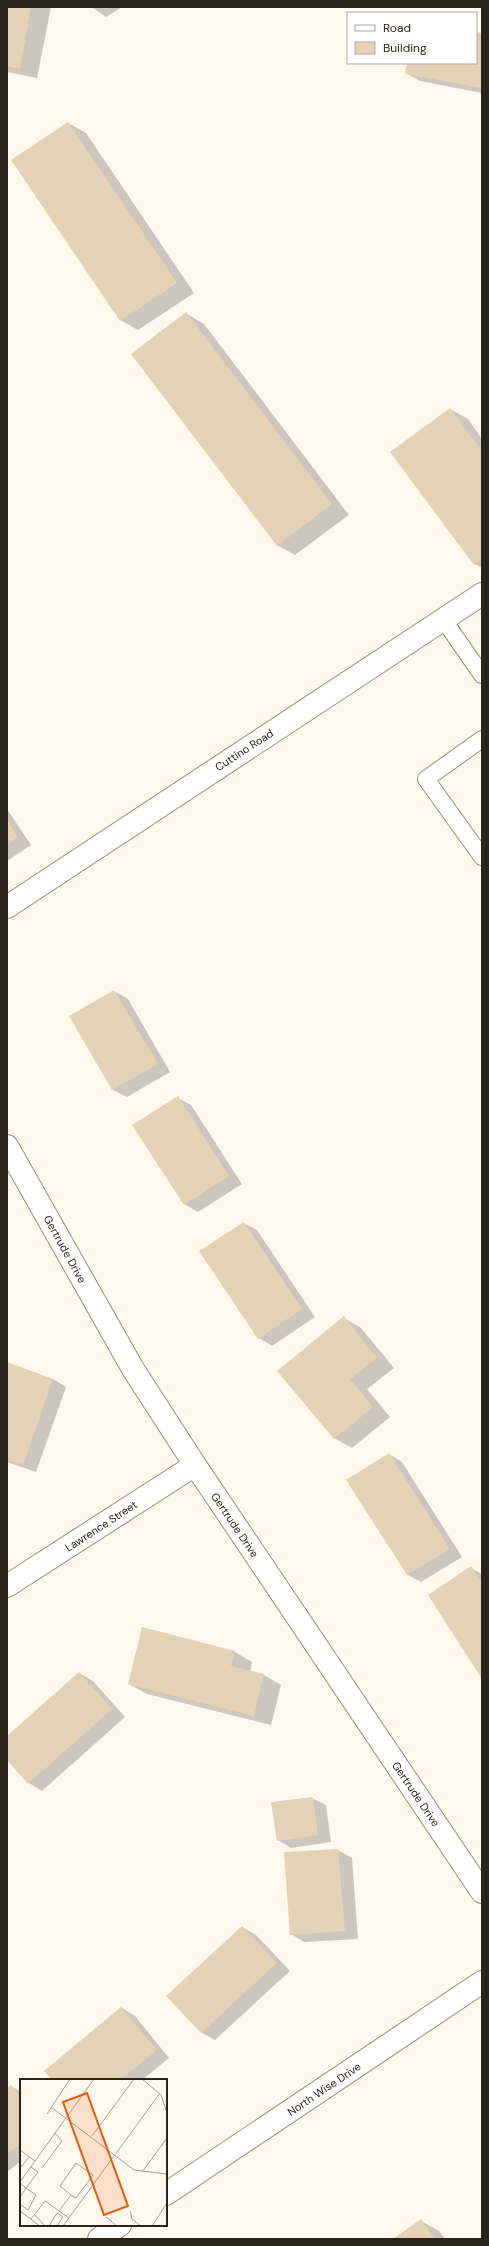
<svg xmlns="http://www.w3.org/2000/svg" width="489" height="2246" viewBox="0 0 489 2246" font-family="'DM Sans',sans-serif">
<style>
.shadow{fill:#0003}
.building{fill:#e3d2b6}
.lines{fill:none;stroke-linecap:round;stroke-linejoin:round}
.lane-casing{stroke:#9d8e73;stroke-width:18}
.street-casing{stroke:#9d8e73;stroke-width:24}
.secondary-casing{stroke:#9d8e73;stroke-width:24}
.lane{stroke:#fff;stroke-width:16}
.street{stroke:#fff;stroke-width:22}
.secondary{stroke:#fff;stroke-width:22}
.labels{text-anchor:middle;stroke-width:3;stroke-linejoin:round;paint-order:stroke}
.street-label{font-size:11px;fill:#2a2319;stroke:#fff}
.inset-road{fill:none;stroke:#aaa398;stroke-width:1}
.view{fill:#e8590c;fill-opacity:0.15;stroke:#e8590c;stroke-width:2}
.inset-edge{fill:none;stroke:#2a2319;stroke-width:2}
</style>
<rect width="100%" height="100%" fill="#fff8ed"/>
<!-- shadow -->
<g class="shadow">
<path d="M7,7H51L37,78L7,72Z"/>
<path d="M91,7H122L106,17Z"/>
<path d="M476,33L482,34V93L420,81L406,73L408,63H476Z"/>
<path d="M68,123L86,133L194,293L138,330L120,320Z"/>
<path d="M187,314L204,324L349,515L295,555L277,545Z"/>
<path d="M450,409L468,419L482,439V568L475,564L392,452Z"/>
<path d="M7,809L31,845L7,861Z"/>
<path d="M114,991L128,999L170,1072L127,1097L113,1090L71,1016Z"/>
<path d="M178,1098L191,1105L242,1184L198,1212L184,1204Z"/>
<path d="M244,1223L257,1230L315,1317L272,1346L259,1338Z"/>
<path d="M344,1318L361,1328L394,1368L367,1389L390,1417L352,1448L334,1438Z"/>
<path d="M7,1364L53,1379L66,1387L36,1472L7,1462Z"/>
<path d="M389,1454L402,1462L462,1557L421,1582L408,1575L347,1480Z"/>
<path d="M471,1568L482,1574V1677Z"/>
<path d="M143,1629L235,1652L252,1662L250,1672L264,1675L281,1685L271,1725L147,1694L129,1684Z"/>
<path d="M79,1673L93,1681L125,1717L42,1791L29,1783L7,1759V1738Z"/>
<path d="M312,1798L326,1805L331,1842L291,1848L278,1840Z"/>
<path d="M338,1850L352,1858L358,1939L304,1942L291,1934L285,1853Z"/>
<path d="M242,1927L256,1935L290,1971L215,2040L202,2033L167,1996Z"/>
<path d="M122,2008L135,2016L169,2058L142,2080H53Z"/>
<path d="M11,2086L21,2092V2161L7,2172V2089Z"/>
<path d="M421,2221L439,2231L445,2239H395Z"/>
</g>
<!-- building -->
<g class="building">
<path d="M7,7H31L20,69L7,66Z"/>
<path d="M476,32L482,33V88L405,74L407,63H476Z"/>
<path d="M68,122L177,283L120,321L11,160Z"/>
<path d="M186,312L332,504L277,546L131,354Z"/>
<path d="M450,408L482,451V559L474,565L390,452Z"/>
<path d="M7,820L18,837L7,845Z"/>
<path d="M114,990L158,1064L112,1090L69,1016Z"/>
<path d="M178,1096L229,1176L184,1205L132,1125Z"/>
<path d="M244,1222L302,1309L258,1339L199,1251Z"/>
<path d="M344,1316L377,1358L350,1379L373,1407L334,1439L277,1371Z"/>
<path d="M7,1362L53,1379L23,1465L7,1460Z"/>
<path d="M389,1453L450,1549L407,1575L346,1480Z"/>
<path d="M471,1566L482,1583V1679L428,1595Z"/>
<path d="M142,1627L235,1651L231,1666L264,1674L254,1716L128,1684Z"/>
<path d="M79,1672L112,1709L28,1784L7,1760V1736Z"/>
<path d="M313,1797L318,1835L277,1841L271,1802Z"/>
<path d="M338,1849L345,1931L290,1935L284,1852Z"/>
<path d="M242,1926L277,1963L201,2033L166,1996Z"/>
<path d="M121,2007L157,2050L120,2080H52L44,2071Z"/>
<path d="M11,2085L21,2098V2144L7,2154V2088Z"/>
<path d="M421,2219L435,2239H393Z"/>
</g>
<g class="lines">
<defs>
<g id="lane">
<path d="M443,619L482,675"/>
<path d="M482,739L426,779L482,857"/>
</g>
<g id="street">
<path d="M7,907L482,594"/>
<path d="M7,1146L133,1369L195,1465L482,1892"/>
<path d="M7,1586L195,1465"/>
</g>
<g id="secondary">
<path d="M166,2194L482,1982"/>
<path d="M99,2239L120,2225"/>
</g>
</defs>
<!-- lane casing -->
<use href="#lane" class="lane-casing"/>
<!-- street casing -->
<use href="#street" class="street-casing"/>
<!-- secondary casing -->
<use href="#secondary" class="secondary-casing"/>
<!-- lane -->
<use href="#lane" class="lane"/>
<!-- street -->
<use href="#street" class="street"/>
<!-- secondary -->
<use href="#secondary" class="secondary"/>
</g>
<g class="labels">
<!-- street labels -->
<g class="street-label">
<text transform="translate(244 750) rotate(-33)" y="4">Cuttino Road</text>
<text transform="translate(65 1249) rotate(61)" y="4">Gertrude Drive</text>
<text transform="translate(235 1525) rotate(56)" y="4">Gertrude Drive</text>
<text transform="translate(101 1526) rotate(-33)" y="4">Lawrence Street</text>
<text transform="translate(416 1794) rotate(56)" y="4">Gertrude Drive</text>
<text transform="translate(324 2089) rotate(-34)" y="4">North Wise Drive</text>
</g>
</g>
<!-- overview -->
<g transform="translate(20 2079)">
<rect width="147" height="147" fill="#fff8ed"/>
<path class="inset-road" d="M122,0L141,16L147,34M31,28L114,91L147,95M27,35L50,0M72,57L114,0M0,71L15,82M0,86L2,87L9,78M22,89L42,62L35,54M122,93L147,59M0,103L74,0M0,104L6,109L18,93L11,88M0,118L6,109L16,116L8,131L0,125M0,132L20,147M39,132L51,116L56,119L73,96L56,84L40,107L51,116M110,132L112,140L121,147M15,136L25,147M86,138L97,147M11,140L25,122L49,139M29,147L37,134L43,138L37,147M43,147L140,14M132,147L147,124"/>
<path class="view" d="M67,14L108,127L84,136L43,23Z"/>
<rect width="147" height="147" class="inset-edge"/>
</g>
<!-- border -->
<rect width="489" height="2246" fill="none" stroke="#2a2319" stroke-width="16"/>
<!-- legend -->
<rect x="347" y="12" width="130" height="52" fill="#ffffff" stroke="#aaa7a3"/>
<rect x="355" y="25" width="20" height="6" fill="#ffffff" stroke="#aaa7a3"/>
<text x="383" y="32" font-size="12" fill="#2a2319">Road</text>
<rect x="355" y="42" width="20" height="12" fill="#e3d2b6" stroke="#aaa7a3"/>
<text x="383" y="52" font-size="12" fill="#2a2319">Building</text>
</svg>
